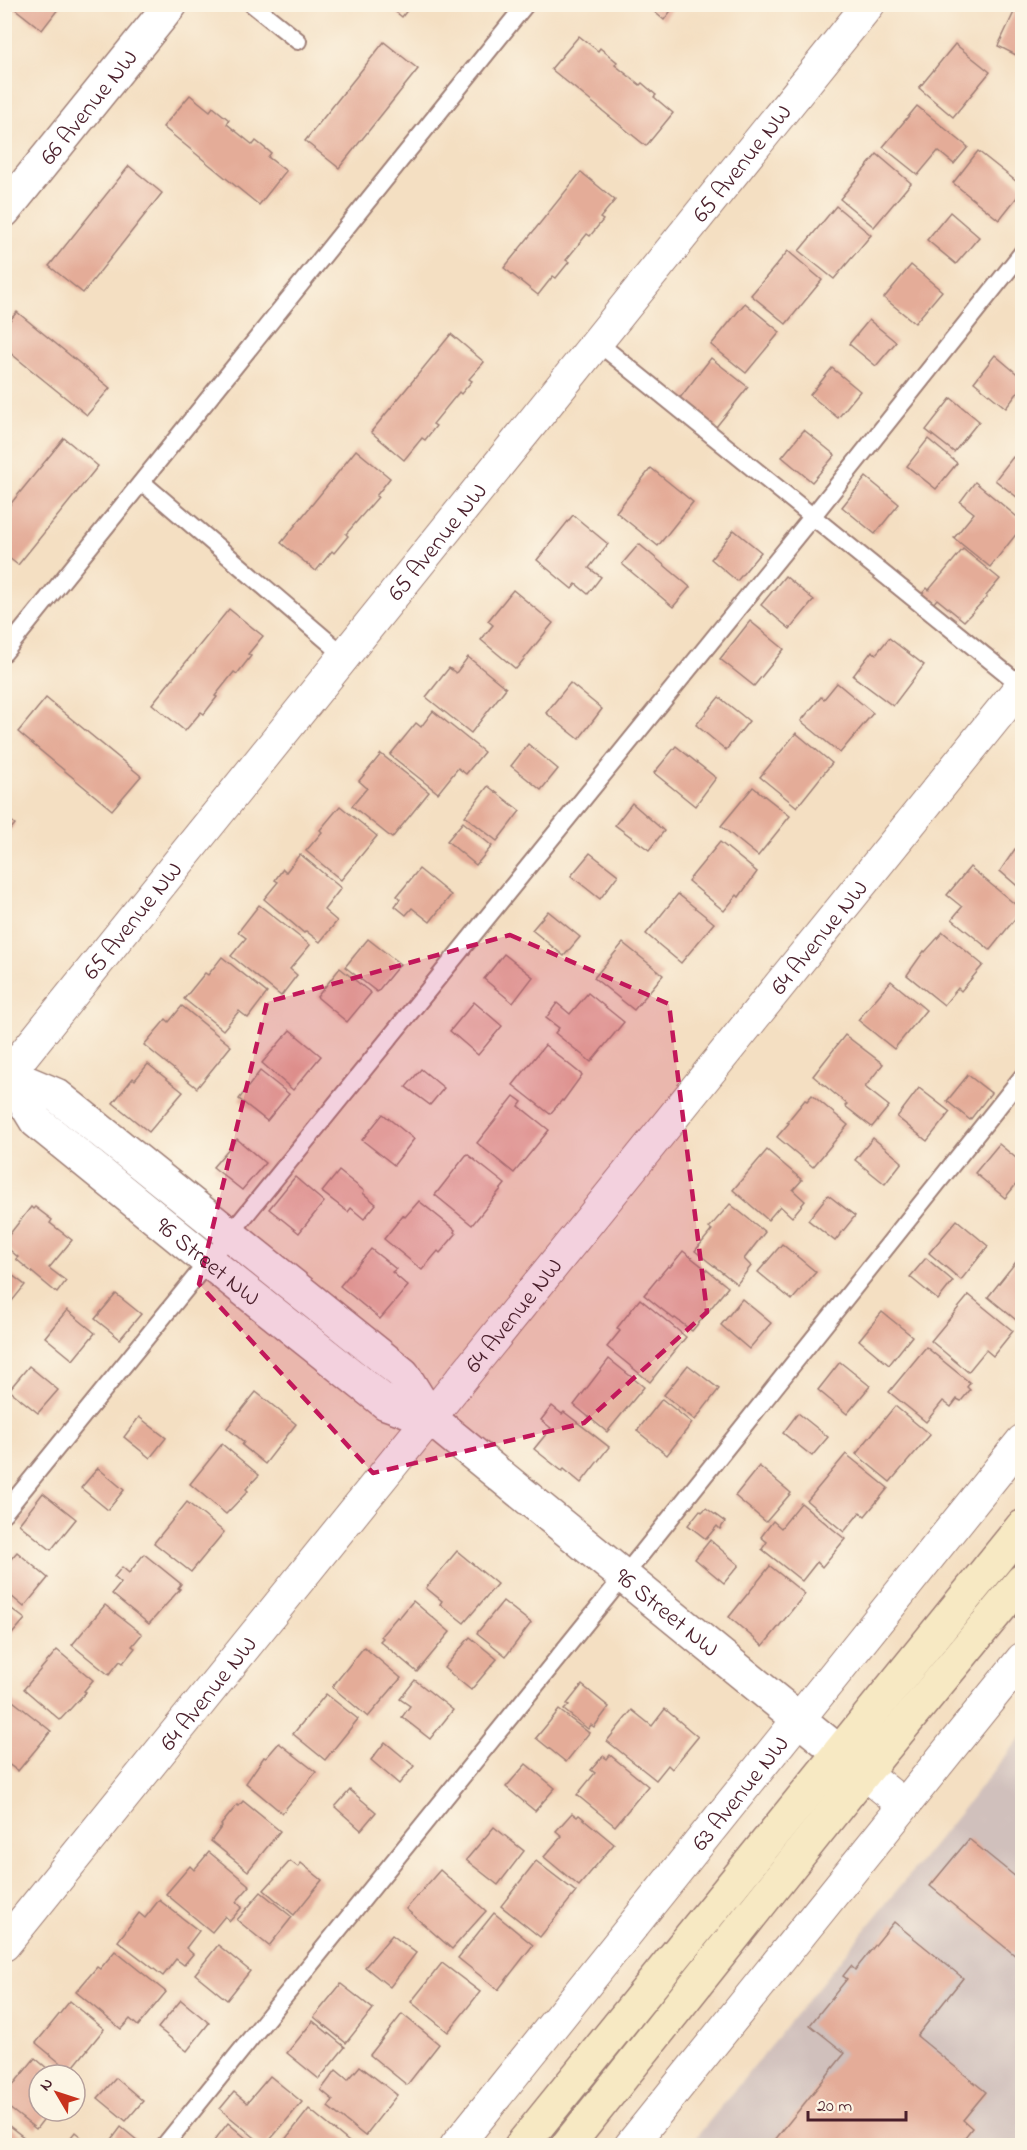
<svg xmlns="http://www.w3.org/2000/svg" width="1027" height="2150" viewBox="0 0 1027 2150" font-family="'Indie Flower',sans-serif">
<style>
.industrial{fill:#d0c0bc}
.building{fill:#e4ac98}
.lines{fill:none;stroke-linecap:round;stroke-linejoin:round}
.service-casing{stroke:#9f7f76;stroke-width:20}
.minor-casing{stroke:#9f7f76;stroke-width:34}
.tertiary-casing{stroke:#9f7f76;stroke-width:36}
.secondary-casing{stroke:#9f7f76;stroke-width:36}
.service{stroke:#fff;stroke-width:16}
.minor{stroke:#fff;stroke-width:32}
.tertiary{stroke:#fff;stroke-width:33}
.secondary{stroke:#f7e9c3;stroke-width:33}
.marked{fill:#c2185b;fill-opacity:0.2;stroke:#c2185b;stroke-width:4.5;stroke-dasharray:12 8;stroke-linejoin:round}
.labels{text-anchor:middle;stroke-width:6;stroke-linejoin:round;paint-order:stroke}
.street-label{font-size:24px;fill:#4a1f2b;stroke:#fcf5e5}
</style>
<rect width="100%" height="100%" fill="#fcf5e5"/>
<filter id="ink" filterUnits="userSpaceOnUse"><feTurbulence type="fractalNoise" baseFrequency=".0167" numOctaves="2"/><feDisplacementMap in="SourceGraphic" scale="12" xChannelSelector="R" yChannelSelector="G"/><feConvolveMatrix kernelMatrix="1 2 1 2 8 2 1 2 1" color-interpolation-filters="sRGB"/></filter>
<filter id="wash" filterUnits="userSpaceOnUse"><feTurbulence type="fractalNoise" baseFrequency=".008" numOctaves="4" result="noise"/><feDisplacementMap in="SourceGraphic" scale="24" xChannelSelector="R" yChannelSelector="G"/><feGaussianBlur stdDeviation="1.35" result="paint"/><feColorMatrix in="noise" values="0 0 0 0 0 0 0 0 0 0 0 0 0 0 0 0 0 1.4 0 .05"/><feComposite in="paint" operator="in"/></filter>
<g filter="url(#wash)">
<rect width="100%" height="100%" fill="#f4dfc2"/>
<!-- industrial -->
<path class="industrial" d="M1022,1736V2145H690Z"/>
<g id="blocks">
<!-- building -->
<g class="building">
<path d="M9,4H62L42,30Z"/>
<path d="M386,4H412L402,17Z"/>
<path d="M645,4H676L664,20Z"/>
<path d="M1018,4H1022V58L998,46Z"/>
<path d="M579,36L598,51L600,48L617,62L615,65L640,85L642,83L656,95L654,97L673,113L646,146L551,69Z"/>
<path d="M384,42L418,69L339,168L305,141Z"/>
<path d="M955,44L990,72L953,117L919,88Z"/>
<path d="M190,95L210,111L213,107L229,120L227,124L253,145L256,141L271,153L268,157L286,171L259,205L163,127Z"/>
<path d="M917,106L968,147L954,164L938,151L918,175L883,147Z"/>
<path d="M978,151L1022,186V191L999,220L953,183Z"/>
<path d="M877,154L911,183L874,227L840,199Z"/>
<path d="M129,166L162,193L83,293L49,266Z"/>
<path d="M581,172L615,200L600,218L603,220L590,236L587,234L566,260L569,262L556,278L553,276L538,295L504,268Z"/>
<path d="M836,206L871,235L834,279L799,251Z"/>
<path d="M950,212L979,237L956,264L927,240Z"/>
<path d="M788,251L822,280L786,324L751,295Z"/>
<path d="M911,265L942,291L915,323L884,298Z"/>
<path d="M745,303L780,332L746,373L711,345Z"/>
<path d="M17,312L110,388L87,415L4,348V327Z"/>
<path d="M869,320L896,342L876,366L849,344Z"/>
<path d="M451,334L484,362L469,379L472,381L461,394L459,392L433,424L436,426L425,440L422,438L404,460L371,432Z"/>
<path d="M995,355L1022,378V387L1006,408L974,382Z"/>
<path d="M711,358L748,387L712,432L676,403Z"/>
<path d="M832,368L860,391L838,418L810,395Z"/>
<path d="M951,398L979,421L954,452L926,430Z"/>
<path d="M804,430L835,455L812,482L782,457Z"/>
<path d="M64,438L98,466L18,565L4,554V512Z"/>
<path d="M928,439L957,463L936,489L907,466Z"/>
<path d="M356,450L390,478L376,496L378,497L346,534L348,536L334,553L332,551L316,571L281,543Z"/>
<path d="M1022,453V501L995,480L1013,457L1017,460Z"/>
<path d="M651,468L693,502L658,546L616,512Z"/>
<path d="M866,477L899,504L875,534L842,507Z"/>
<path d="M975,482L1022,521V527L990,567L954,538L974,513L960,502Z"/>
<path d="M573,515L608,544L589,568L601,577L588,594L576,584L572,589L537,560Z"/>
<path d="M734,530L761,552L737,581L711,559Z"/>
<path d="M639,544L690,587L673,607L622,564Z"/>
<path d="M963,549L1000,579L986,596L987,597L964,621L937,599L933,604L921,595L927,588L929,590Z"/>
<path d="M785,576L814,600L790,629L761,605Z"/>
<path d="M513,590L553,623L516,669L481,640L493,625L488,621Z"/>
<path d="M229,609L263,636L248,654L251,656L237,674L234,672L215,696L217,697L204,714L201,712L185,731L152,704Z"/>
<path d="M750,621L784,649L754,686L720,659Z"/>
<path d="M889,638L924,665L893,706L853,676L872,651L876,654Z"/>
<path d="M468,657L506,688L471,733L426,697L449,668L456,673Z"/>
<path d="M570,683L602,709L579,739L546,713Z"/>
<path d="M837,683L873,713L840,753L801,721L821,697L824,699Z"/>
<path d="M719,697L749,721L726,750L696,725Z"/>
<path d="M46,698L141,776L112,810L18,732Z"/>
<path d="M433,711L484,752L466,774L458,768L438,793L390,755L416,723L421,727Z"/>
<path d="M796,733L832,763L797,807L760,777Z"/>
<path d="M528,744L558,769L541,790L511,766Z"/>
<path d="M676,746L716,778L695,806L654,773Z"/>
<path d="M381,754L429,792L392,838L352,806L367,788L359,781Z"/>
<path d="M488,786L520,811L497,841L465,816Z"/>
<path d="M753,787L790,816L758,856L721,826Z"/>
<path d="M632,803L664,831L649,850L615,825Z"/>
<path d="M340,806L377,836L341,880L306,851L322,832L320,830Z"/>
<path d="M4,815L15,824L4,837Z"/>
<path d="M463,822L492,846L476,865L447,841Z"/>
<path d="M720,842L757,872L739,897L737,895L724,911L688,881Z"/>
<path d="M1022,844V890L1000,871L1015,849L1017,850Z"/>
<path d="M590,853L618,875L600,899L571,876Z"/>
<path d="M300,854L341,888L324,910L337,921L320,942L306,931L304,933L264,899L278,882L275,880L283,869L286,872Z"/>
<path d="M970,867L1022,910L990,950L952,919L962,907L947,895Z"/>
<path d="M419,869L451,895L430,922L412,908L406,915L395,906L400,899L397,896Z"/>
<path d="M678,894L714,923L681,963L646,934Z"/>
<path d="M259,905L310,945L290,969L297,975L281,996L231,956L246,938L238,932Z"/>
<path d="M548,911L580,937L564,956L532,930Z"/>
<path d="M943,932L983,965L961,991L958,988L944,1005L907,975L924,951L925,952Z"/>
<path d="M368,939L400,964L377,992L345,967Z"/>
<path d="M623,943L663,975L634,1010L594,978Z"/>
<path d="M504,954L533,977L513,1003L484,979Z"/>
<path d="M222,957L267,993L248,1018L239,1011L223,1030L184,999L205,973L208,975Z"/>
<path d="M340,968L371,993L347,1022L317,997Z"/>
<path d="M891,981L926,1010L894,1049L858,1020Z"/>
<path d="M588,993L624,1022L591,1062L555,1033L559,1028L546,1018L557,1003L570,1014Z"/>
<path d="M474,1002L502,1026L478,1055L450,1031Z"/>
<path d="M182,1006L231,1046L197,1088L144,1045L166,1019L169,1022Z"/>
<path d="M290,1030L321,1056L293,1090L262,1063Z"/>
<path d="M845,1035L883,1064L865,1087L889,1106L872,1127L845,1106L847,1104L813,1076Z"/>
<path d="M545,1045L582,1075L563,1101L562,1100L550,1114L513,1085Z"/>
<path d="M148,1064L183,1092L149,1132L113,1103L133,1078L135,1080Z"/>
<path d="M421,1069L444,1088L430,1105L406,1087Z"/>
<path d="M260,1071L289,1094L267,1121L239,1099Z"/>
<path d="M968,1075L991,1093L970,1120L947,1101Z"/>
<path d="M919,1088L950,1112L927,1141L897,1117Z"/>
<path d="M812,1095L848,1125L813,1167L777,1137L789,1123L787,1122L805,1100L807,1101Z"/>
<path d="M514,1096L522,1102L519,1106L549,1130L514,1173L477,1143Z"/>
<path d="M383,1114L414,1139L394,1165L362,1140Z"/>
<path d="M873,1138L902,1162L885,1184L855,1160Z"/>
<path d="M237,1139L265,1163L242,1190L213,1167Z"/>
<path d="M999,1144L1022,1163V1177L1005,1198L975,1173Z"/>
<path d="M767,1150L802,1180L793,1190L805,1201L792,1217L780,1206L768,1220L733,1190Z"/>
<path d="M467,1154L505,1184L472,1225L435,1195Z"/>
<path d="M339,1171L364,1191L363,1193L376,1204L364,1219L351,1208L348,1212L322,1192Z"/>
<path d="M295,1177L324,1202L299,1233L269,1209Z"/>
<path d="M828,1195L855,1216L835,1241L808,1220Z"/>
<path d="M419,1201L455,1230L454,1232L456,1234L440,1253L438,1251L422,1270L384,1239L403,1215L405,1217Z"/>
<path d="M730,1204L765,1232L744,1259L751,1266L737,1284L695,1251L712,1230L709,1228Z"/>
<path d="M31,1207L33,1209L35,1207L52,1220L50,1223L72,1240L49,1268L66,1281L57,1293L16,1259L18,1257L5,1246V1240Z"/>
<path d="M957,1220L988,1246L961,1280L929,1253Z"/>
<path d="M782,1244L816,1272L792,1300L758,1272Z"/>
<path d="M371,1249L396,1269L392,1272L408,1286L380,1319L340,1286Z"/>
<path d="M683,1251L728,1287L692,1331L675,1318L674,1319L644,1295L668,1266L670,1267Z"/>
<path d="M926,1258L953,1281L938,1300L910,1277Z"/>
<path d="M1019,1258L1022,1261L1021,1324L988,1297Z"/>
<path d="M4,1269L25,1285L4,1311Z"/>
<path d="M116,1294L141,1314L120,1339L95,1319Z"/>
<path d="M969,1295L1013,1331L993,1356L986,1350L968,1372L931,1341Z"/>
<path d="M640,1299L686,1337L650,1382L607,1347L620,1331L617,1328Z"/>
<path d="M742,1299L771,1323L749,1349L721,1325Z"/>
<path d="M67,1310L95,1333L73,1360L45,1337Z"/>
<path d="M882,1312L912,1336L889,1365L859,1340Z"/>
<path d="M926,1347L970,1383L967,1387L970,1390L961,1401L957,1399L951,1407L943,1401L926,1422L889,1392Z"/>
<path d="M609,1359L644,1387L607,1432L574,1405Z"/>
<path d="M840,1362L870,1386L847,1414L818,1390Z"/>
<path d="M688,1365L719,1389L695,1420L664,1395Z"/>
<path d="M29,1366L58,1390L38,1413L9,1390Z"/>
<path d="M256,1392L296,1424L265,1464L242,1445L244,1442L227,1428Z"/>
<path d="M662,1399L692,1423L667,1455L637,1431Z"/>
<path d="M552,1406L562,1414L564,1412L609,1447L581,1483L564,1469L562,1471L534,1449L551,1428L541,1420Z"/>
<path d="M895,1406L930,1435L890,1482L856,1454Z"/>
<path d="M798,1413L828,1437L812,1456L783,1433Z"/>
<path d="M139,1417L166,1438L150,1458L124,1437Z"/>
<path d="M222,1444L259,1475L246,1489L248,1491L226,1514L190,1484Z"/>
<path d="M846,1454L888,1488L865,1516L860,1512L844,1532L807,1501Z"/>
<path d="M759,1466L791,1493L766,1522L735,1496Z"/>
<path d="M98,1468L124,1490L108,1510L81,1488Z"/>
<path d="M43,1493L76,1519L51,1550L19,1524Z"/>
<path d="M187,1502L224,1532L191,1572L154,1543Z"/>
<path d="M801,1503L845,1539L822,1567L817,1562L802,1581L762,1549L767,1542L761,1537L773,1521L781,1528Z"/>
<path d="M706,1508L725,1522L720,1529L717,1526L706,1539L688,1525L700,1510L702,1512Z"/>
<path d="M710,1540L739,1565L724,1583L695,1559Z"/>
<path d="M457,1551L497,1584L464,1623L440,1604L442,1601L426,1588Z"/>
<path d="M17,1552L48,1578L24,1607L4,1590V1567Z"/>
<path d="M144,1554L181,1584L178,1588L180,1589L149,1624L112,1594L121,1583L114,1577L122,1567L129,1573Z"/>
<path d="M770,1566L805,1594L763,1646L729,1617Z"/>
<path d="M413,1601L450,1632L417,1672L380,1641L383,1638L381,1636L397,1617L399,1618Z"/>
<path d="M503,1601L531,1623L506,1656L477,1633Z"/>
<path d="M4,1603L25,1619L6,1641L4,1639Z"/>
<path d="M105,1605L142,1634L132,1646L135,1648L123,1663L120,1661L109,1675L72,1645Z"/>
<path d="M470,1637L497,1659L471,1690L444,1668Z"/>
<path d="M364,1647L401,1678L368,1717L332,1687Z"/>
<path d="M57,1650L93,1680L84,1691L86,1692L60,1720L24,1689Z"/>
<path d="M415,1680L453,1710L430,1739L402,1717L410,1706L400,1699Z"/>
<path d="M582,1685L609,1707L594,1727L591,1725L588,1729L564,1710L569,1705L567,1704Z"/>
<path d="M4,1694L51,1731L18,1771L4,1761Z"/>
<path d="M326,1694L358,1719L325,1760L293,1734Z"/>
<path d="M665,1709L698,1737L672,1769L668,1765L656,1780L607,1741L632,1710L652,1726Z"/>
<path d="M559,1710L589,1733L566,1762L536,1738Z"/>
<path d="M385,1742L414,1766L399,1784L371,1760Z"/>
<path d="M279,1743L316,1772L282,1813L246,1783L264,1757L266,1758Z"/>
<path d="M610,1755L648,1786L615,1826L577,1795L595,1773L591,1770L603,1756L607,1759Z"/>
<path d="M526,1764L555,1788L535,1811L506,1787Z"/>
<path d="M350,1790L376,1812L361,1830L335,1807Z"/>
<path d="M243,1801L280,1831L248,1871L211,1841L222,1826L221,1825L237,1805L239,1806Z"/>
<path d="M572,1813L577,1817L579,1815L614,1844L579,1886L544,1857L562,1836L556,1831Z"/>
<path d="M494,1827L524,1851L498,1885L466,1860Z"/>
<path d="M969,1839L1022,1882V1961L930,1886Z"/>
<path d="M209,1852L250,1886L236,1902L242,1907L230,1921L225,1916L212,1932L166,1894L190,1866L194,1870Z"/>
<path d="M290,1861L298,1867L301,1863L322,1880L294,1915L264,1890Z"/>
<path d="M536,1861L576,1892L540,1937L501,1906Z"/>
<path d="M440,1870L486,1911L452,1949L406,1909Z"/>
<path d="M261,1892L292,1917L269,1946L237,1920Z"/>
<path d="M159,1900L199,1931L186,1948L193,1954L184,1965L176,1959L163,1976L118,1941L139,1913L145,1918Z"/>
<path d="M494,1913L533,1945L498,1990L458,1958Z"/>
<path d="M894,1922L963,1978L917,2036L986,2092L963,2120L972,2128L958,2146L950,2139L947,2142L952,2146H770L845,2053L810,2025L847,1979L843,1976L851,1966L855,1970Z"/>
<path d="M392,1935L416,1953L390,1987L365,1967Z"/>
<path d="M218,1945L250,1971L227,2000L195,1974Z"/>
<path d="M115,1951L166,1992L138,2026L130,2019L121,2029L76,1992L97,1967L100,1969Z"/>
<path d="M442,1963L480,1992L448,2032L411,2002Z"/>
<path d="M341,1984L373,2009L346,2043L314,2017Z"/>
<path d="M181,2000L209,2023L187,2051L158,2028Z"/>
<path d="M70,2001L104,2029L70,2071L36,2043Z"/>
<path d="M402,2014L439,2044L407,2085L370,2055Z"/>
<path d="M313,2021L345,2047L319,2079L287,2053Z"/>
<path d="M35,2058L55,2075H39V2111H50L36,2129L4,2104V2096Z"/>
<path d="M360,2066L397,2095L365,2136L328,2107L333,2100L321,2090L336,2070L348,2080Z"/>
<path d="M270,2076L302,2102L265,2146L220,2109L234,2092L247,2103Z"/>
<path d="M116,2078L143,2101L126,2121L98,2098Z"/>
<path d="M309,2109L354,2146H280Z"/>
<path d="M4,2122L26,2139L21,2146H4Z"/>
<path d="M228,2123L255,2146H210Z"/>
<path d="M121,2127L138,2141L134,2146H107Z"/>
<path d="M75,2132L92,2146H64Z"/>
</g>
</g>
</g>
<g filter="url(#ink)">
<use href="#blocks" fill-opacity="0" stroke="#9f7f76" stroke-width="1.5"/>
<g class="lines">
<defs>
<g id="service">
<path d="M252,4L298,41"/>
<path d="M597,342L1022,686"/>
<path d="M143,483L345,656"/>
<path d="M4,653L526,4"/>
<path d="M4,1513L812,517L1022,253"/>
<path d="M164,2146L644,1551L1022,1077"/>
</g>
<g id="minor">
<path id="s1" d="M4,1079L869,4"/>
<path d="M864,1773L904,1805"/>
<path id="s2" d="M4,1945L1022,685"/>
<path id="s3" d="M456,2146L1022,1441"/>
<path d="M630,2146L1022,1659"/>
</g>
<g id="tertiary">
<path id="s4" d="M4,211L171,4"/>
<path id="s5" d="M4,1073L56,1095L403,1374L431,1419L861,1770"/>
<path id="s6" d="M8,1075L36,1121L208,1261L386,1403L431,1419"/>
</g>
<g id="secondary">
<path d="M521,2146L1022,1527"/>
<path d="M567,2146L864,1773L1022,1581"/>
</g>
</defs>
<!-- service casing -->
<use href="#service" class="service-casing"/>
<!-- minor casing -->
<use href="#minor" class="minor-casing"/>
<!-- tertiary casing -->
<use href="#tertiary" class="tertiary-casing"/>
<!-- secondary casing -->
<use href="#secondary" class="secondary-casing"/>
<!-- service -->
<use href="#service" class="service"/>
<!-- minor -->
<use href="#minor" class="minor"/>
<!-- tertiary -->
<use href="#tertiary" class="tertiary"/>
<!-- secondary -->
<use href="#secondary" class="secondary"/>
</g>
</g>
<!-- marked area -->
<path class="marked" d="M510,935L669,1004L707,1312L584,1423L373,1473L199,1284L267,1002Z"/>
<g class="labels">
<!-- street labels -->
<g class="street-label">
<text dy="8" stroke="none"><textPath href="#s4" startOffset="134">66 Avenue NW</textPath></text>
<text dy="8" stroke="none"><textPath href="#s1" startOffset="1176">65 Avenue NW</textPath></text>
<text dy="8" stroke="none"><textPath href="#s1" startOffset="690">65 Avenue NW</textPath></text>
<text dy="8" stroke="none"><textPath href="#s1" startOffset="204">65 Avenue NW</textPath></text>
<text dy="8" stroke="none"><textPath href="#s2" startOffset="1296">64 Avenue NW</textPath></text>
<text dy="8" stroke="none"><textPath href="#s6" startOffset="276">96 Street NW</textPath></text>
<text dy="8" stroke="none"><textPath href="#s2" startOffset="810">64 Avenue NW</textPath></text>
<text dy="8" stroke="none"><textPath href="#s5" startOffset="860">96 Street NW</textPath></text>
<text dy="8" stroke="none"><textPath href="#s2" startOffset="324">64 Avenue NW</textPath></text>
<text dy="8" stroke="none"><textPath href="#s3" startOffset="453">63 Avenue NW</textPath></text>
</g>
</g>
<!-- margin -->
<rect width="1027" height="2150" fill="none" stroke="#fcf5e5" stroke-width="24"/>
<!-- north arrow -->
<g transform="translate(57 2093) rotate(309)"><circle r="28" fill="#fcf5e5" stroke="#b59f9b" stroke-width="1.5"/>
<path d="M0-4.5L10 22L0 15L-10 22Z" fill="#c8321e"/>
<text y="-9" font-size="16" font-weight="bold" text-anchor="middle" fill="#4a1f2b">N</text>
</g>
<!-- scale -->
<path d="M808 2111v9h98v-9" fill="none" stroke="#4a1f2b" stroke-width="3"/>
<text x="817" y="2111" font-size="18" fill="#4a1f2b" stroke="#fcf5e5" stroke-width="4.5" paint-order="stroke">20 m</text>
</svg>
